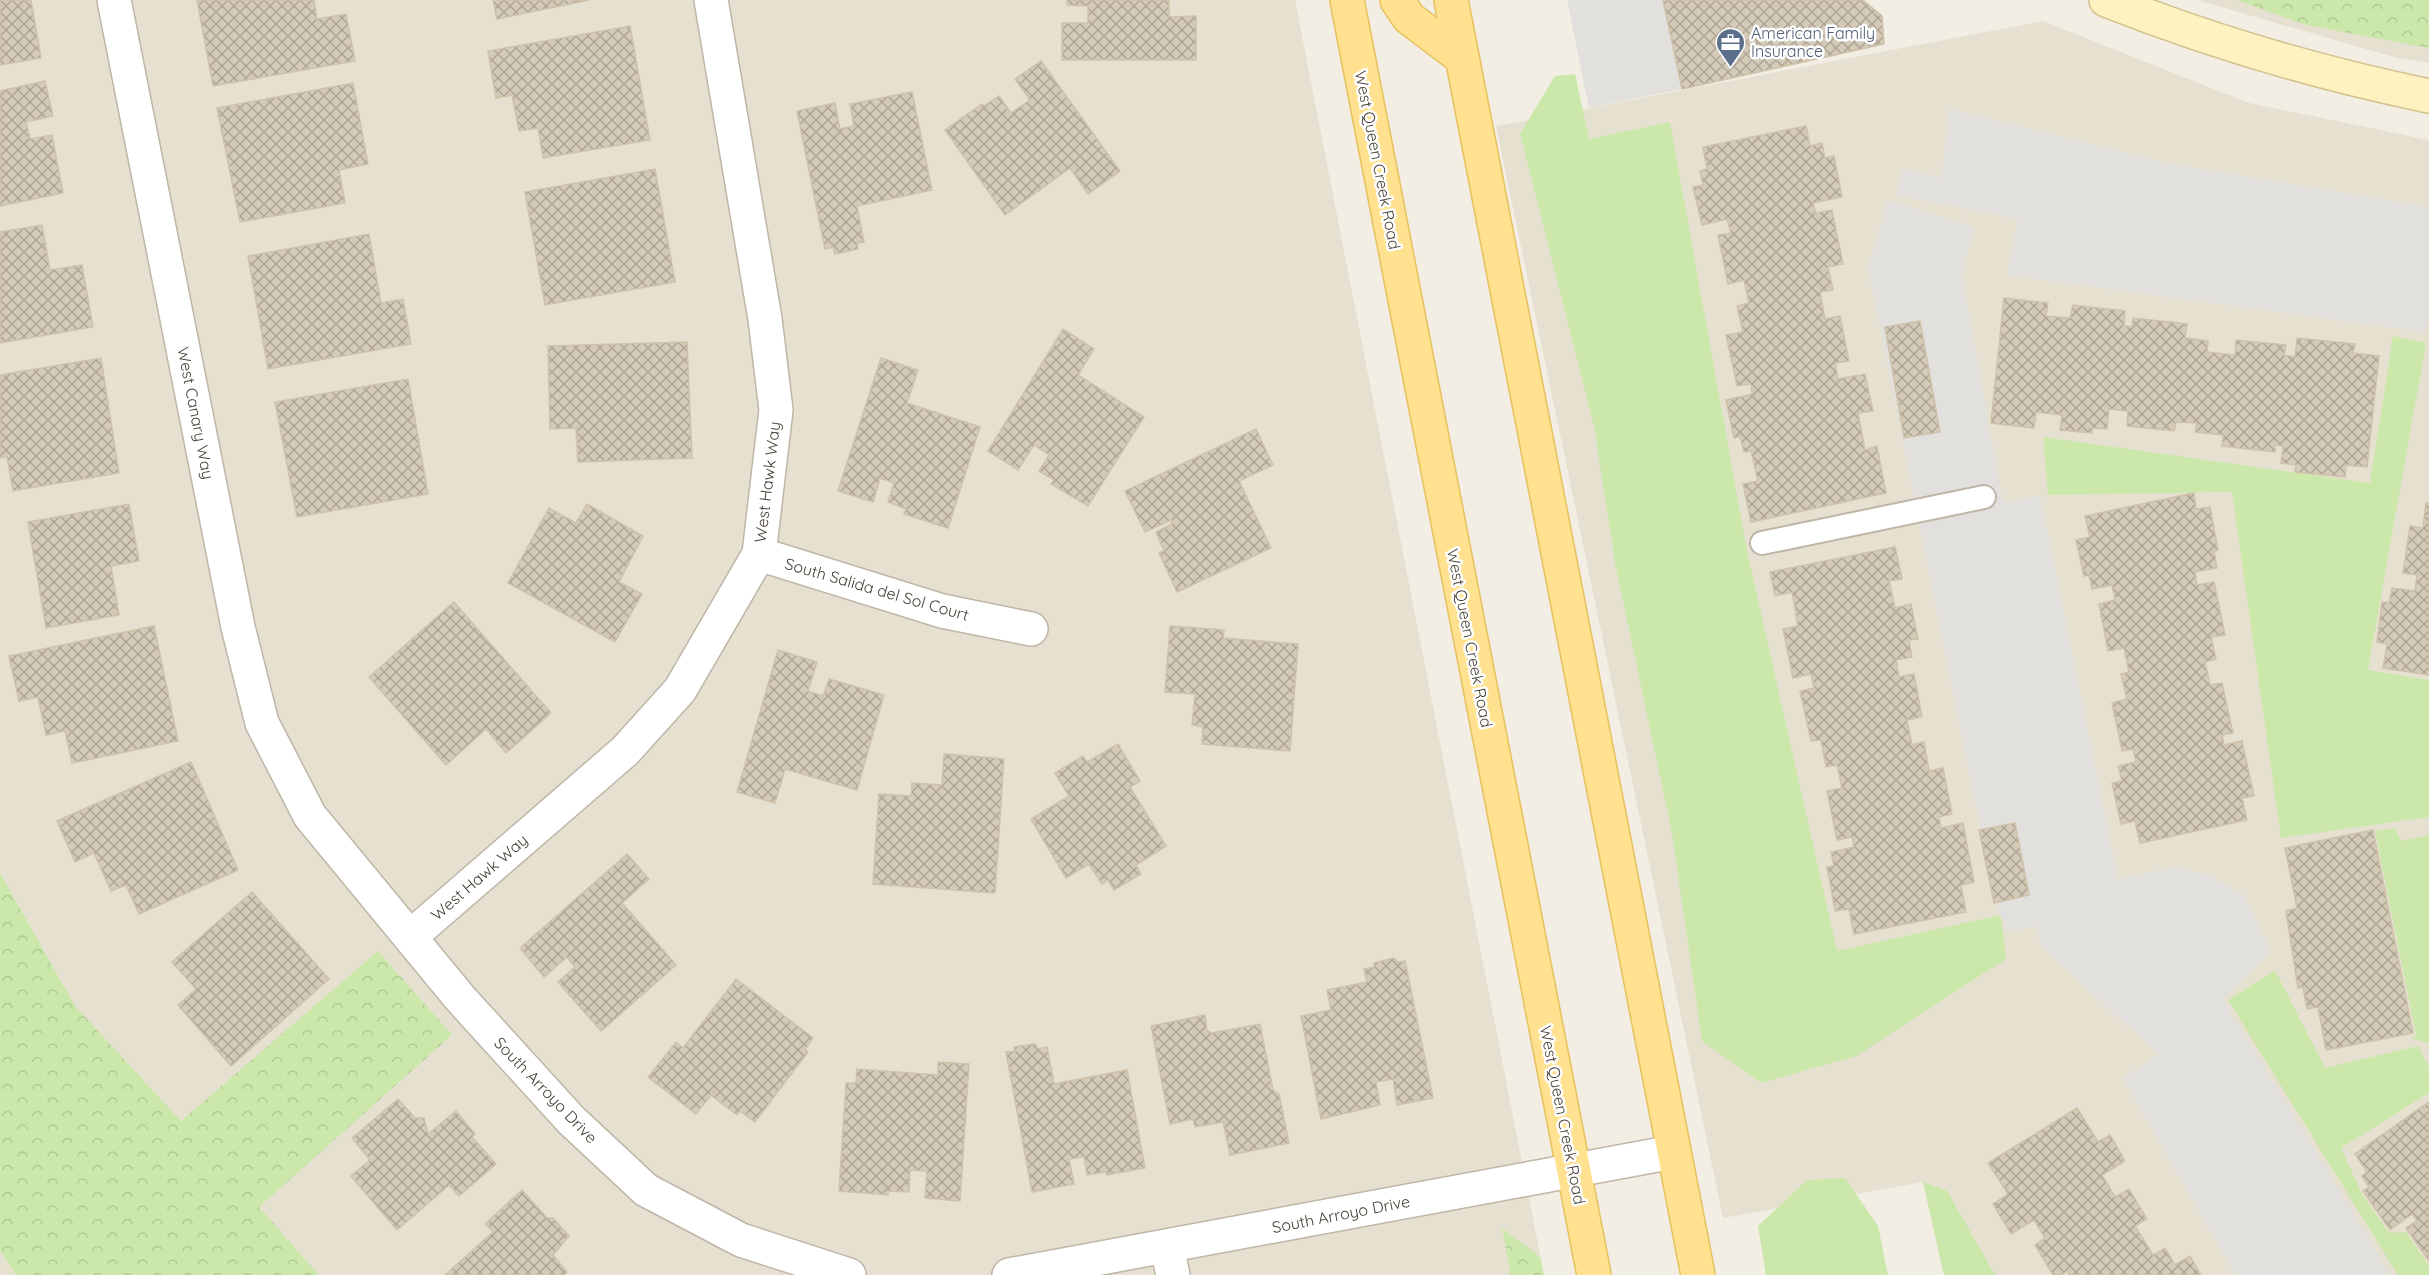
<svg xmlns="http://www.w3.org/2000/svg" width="2429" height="1275" viewBox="0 0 2429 1275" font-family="Quicksand,sans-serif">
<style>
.residential{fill:#e6e0d1}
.green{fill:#cbe8aa}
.park{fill:url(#park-crowns)}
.parking{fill:#e2e0dc}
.building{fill:url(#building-cross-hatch);stroke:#cfc2ab;stroke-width:1.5}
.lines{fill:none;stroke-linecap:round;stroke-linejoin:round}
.lane-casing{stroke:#beb6a6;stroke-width:26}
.street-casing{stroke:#beb6a6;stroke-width:36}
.secondary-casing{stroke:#d4c391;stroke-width:36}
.primary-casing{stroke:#e7c05d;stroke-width:36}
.lane{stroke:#fff;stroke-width:22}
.street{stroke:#fff;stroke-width:33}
.secondary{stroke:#fff1c0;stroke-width:33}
.primary{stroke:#ffe18f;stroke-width:33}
.labels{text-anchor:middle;stroke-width:5;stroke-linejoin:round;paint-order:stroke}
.service-label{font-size:16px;fill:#4e5e75;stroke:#fff;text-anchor:start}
.street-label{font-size:16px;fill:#443e33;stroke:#fff}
</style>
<defs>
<pattern id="park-crowns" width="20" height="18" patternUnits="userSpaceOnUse" patternTransform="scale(1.5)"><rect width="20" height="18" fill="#cbe8aa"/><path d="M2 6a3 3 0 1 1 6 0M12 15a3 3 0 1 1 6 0" fill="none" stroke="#b0c893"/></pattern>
<pattern id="building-cross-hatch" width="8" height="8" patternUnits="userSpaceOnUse" patternTransform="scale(1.5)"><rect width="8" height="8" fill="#d4cab8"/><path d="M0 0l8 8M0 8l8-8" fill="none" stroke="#aea596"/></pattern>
</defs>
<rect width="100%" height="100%" fill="#f2eee3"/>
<!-- residential -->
<g class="residential">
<path d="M0,0H1295L1544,1275H0Z"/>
<path d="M2197,0H2429V63L2397,58Z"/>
<path d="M2043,21L2249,103L2429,140V1275H1944L1923,1182L1723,1218L1496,126Z"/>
</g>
<!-- green -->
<g class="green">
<path d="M1575,74L1589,139L1670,122L1747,551L1837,951L2001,915L2006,959L1856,1056L1761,1083L1702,1041L1672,833L1615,563L1594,426L1520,134L1555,76Z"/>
<path d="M2393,336L2426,343L2368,670L2429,680V817L2281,838L2232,492L2048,495L2043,437L2370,483Z"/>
<path d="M2395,828L2401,841L2429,835V1043L2412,1039L2416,1035L2375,831Z"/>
<path d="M2275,970L2325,1068L2418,1046L2429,1068V1093L2341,1148L2363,1196L2389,1233L2406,1232L2429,1266V1275H2398L2228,1000Z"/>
<path d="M1845,1178L1878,1226L1888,1275H1766L1758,1226L1807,1180Z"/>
<path d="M1923,1182L1947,1191L1995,1275H1944Z"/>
</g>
<!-- park -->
<g class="park">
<path d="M2237,0H2429V48L2306,25Z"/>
<path d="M0,873L75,1006L181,1121L378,951L452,1035L259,1207L319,1275H16L0,1251Z"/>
<path d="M1502,1228L1540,1257L1544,1275H1511Z"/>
</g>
<!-- parking -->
<g class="parking">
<path d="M1567,0H1663L1682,89L1589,108Z"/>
<path d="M1949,109L2167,163L2429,207V314L2425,332L2007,275L2018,219L1896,195L1903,168L1942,178Z"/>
<path d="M1888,200L1974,227L1962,276L2003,503L2040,495L2118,879L2174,867L2209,875L2244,895L2271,951L2223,999L2391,1275H2235L2123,1078L2158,1054L2041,946L2036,926L2006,932L1995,901L1868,268Z"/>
</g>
<!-- building -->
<g class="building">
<path d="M0,0H31L41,58L0,65Z"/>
<path d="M197,0H314L317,19L346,14L355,61L213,86Z"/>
<path d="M493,0H589L497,19Z"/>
<path d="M1067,0H1169V17L1196,16V60H1062V23H1088V6L1067,5Z"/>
<path d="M1663,0H1863L1882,16L1884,44L1682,89Z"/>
<path d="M630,26L650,140L543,158L538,128L519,131L512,95L496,98L488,51Z"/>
<path d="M1041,61L1120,171L1088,194L1070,168L1005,215L945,130L982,104L984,106L999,96L1011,113L1030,100L1015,79Z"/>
<path d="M45,81L53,116L26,122L30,139L52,135L63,193L0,206V91Z"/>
<path d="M353,83L368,164L339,170L345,203L240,222L217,108Z"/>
<path d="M912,92L932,190L857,206L864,242L857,243L858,249L835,254L833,247L825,249L797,111L835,103L840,129L854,126L850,104Z"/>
<path d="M1806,126L1810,146L1822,143L1825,158L1834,156L1842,197L1813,203L1816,213L1832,210L1843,264L1828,267L1833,290L1820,292L1825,319L1840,316L1849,361L1835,363L1838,379L1865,374L1873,411L1858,413L1865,450L1877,446L1886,493L1751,522L1743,484L1758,481L1751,451L1744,452L1740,436L1734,438L1726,400L1752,394L1751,384L1737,386L1726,335L1743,332L1737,306L1749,303L1744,280L1728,284L1718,235L1731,233L1727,219L1702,225L1693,187L1703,185L1700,171L1707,169L1703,147Z"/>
<path d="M655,169L675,282L545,305L525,192Z"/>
<path d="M42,225L50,270L82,265L93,327L0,343V232Z"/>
<path d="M369,234L381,303L403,299L411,344L268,369L248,256Z"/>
<path d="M2004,298L2048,303L2046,316L2070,318L2073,305L2125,311L2124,326L2132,327L2133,318L2187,324L2185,338L2208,341L2207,352L2235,355L2236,340L2286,345L2284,355L2295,357L2297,338L2355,344L2353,353L2379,356L2367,467L2346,465L2345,477L2295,472L2296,465L2281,463L2283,446L2275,445V452L2222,446L2223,435L2195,432L2197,423L2176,422L2174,431L2127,426L2128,411L2109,409L2107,429L2092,428V433L2060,430L2062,415L2036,412L2034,428L1991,423Z"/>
<path d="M1920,321L1940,432L1904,438L1885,327Z"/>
<path d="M1063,329L1094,349L1078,375L1144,417L1088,506L1051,484L1054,480L1039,471L1049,455L1034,445L1018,470L988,451Z"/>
<path d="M687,342L692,458L578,462L576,428L550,429L548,346Z"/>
<path d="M101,358L119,473L13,491L7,457L0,458V375Z"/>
<path d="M881,358L918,370L907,403L980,427L948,528L904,514L906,509L888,502L894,483L880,478L873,502L838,491Z"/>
<path d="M408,379L428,494L297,517L275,402Z"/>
<path d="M1256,429L1273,465L1239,481L1271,548L1177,592L1159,553L1164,551L1156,532L1172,524L1171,520L1145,532L1125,491Z"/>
<path d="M2194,493L2196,509L2210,507L2218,550L2214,551L2217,568L2195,572L2197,585L2214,582L2225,635L2211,637L2216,659L2205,662L2210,685L2222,683L2233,733L2222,735L2224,745L2242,741L2254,796L2242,798L2247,820L2140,843L2135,821L2121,824L2112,783L2122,781L2118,766L2136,762L2133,749L2122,751L2112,703L2127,699L2121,674L2129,672L2124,648L2108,651L2099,604L2115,600L2112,585L2092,589L2089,575L2084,576L2076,540L2090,537L2085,516Z"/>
<path d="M2426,503H2429V675L2383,668L2387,644L2377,642L2382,602L2389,603L2392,588L2415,591L2417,575L2403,573L2410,526L2423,528Z"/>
<path d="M129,504L139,561L111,566L119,615L46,628L28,522Z"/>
<path d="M587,504L643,536L619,582L642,594L615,642L508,583L549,508L576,523Z"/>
<path d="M1895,547L1902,579L1889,581L1895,608L1911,604L1918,639L1909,640L1912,657L1896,660L1899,677L1914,674L1922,717L1907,720L1912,745L1924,742L1929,771L1943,768L1952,814L1939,817L1941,828L1963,823L1974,882L1961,885L1966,912L1854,934L1849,909L1835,911L1827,867L1834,866L1831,852L1854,847L1852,837L1837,840L1827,791L1842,788L1837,765L1826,767L1821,740L1811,741L1800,691L1814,688L1811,674L1793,678L1783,629L1798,626L1792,592L1775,596L1770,572Z"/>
<path d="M454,602L551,713L506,753L486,729L446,765L369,677Z"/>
<path d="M154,626L178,741L72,763L65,731L46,735L38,697L19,701L9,656Z"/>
<path d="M1170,626L1224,630L1223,638L1298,644L1290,751L1202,744L1203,727L1192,725L1195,694L1165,692Z"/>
<path d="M778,650L817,662L808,691L823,696L829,679L884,695L857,790L785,769L775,803L737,792Z"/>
<path d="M1118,744L1140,781L1130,787L1166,846L1136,865L1141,874L1114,890L1108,880L1102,884L1089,864L1066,878L1031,819L1069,796L1055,773L1083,756L1087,762Z"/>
<path d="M944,754L1004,759L995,893L873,884L879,794L911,796L912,783L942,785Z"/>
<path d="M191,762L238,870L139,914L126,885L111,891L94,853L75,862L57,821Z"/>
<path d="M2015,823L2029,895L1994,903L1979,830Z"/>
<path d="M2373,830L2413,1033L2326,1050L2318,1007L2307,1009L2303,987L2298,988L2286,911L2297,908L2285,848Z"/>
<path d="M627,854L649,879L622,903L676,965L601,1031L558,982L575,967L567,957L544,977L520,948Z"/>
<path d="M252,892L329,979L231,1066L178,1005L196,989L172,962Z"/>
<path d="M1394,958L1398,962L1405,961L1433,1098L1397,1105L1393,1079L1376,1082L1380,1105L1321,1119L1301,1016L1331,1010L1327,990L1367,982L1364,969L1374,967V963Z"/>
<path d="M736,979L813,1038L805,1050L808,1052L755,1122L740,1111L737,1115L712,1096L716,1089L696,1114L648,1077L676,1042L683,1048Z"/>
<path d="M1205,1015L1207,1031L1212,1033L1260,1024L1273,1090L1279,1094L1289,1143L1230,1155L1223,1122L1195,1127L1193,1119L1170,1124L1151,1026Z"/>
<path d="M1035,1044L1038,1049L1047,1047L1054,1084L1127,1070L1145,1168L1107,1175L1106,1172L1087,1175L1084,1157L1069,1159L1074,1184L1032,1192L1006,1052L1015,1051L1014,1047Z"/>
<path d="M938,1062L969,1064L960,1201L925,1198L927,1171L910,1170L909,1192L888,1191V1195L839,1191L846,1083H856L857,1069L938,1075Z"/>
<path d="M398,1099L415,1118H424L428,1134L456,1111L475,1134L472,1137L496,1164L459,1196L449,1185L397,1230L351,1176L370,1160L352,1138Z"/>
<path d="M2429,1102V1261L2406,1228L2417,1221L2412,1214L2390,1230L2363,1191L2369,1187L2362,1176L2367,1172L2355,1154Z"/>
<path d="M2077,1108L2098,1142L2110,1135L2125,1161L2102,1175L2115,1197L2129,1189L2147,1219L2135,1226L2153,1255L2165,1248L2175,1265L2190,1256L2201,1275H2069L2067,1271L2061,1275H2053L2035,1245L2045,1238L2034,1220L2011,1234L1993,1204L2008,1194L1988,1163Z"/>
<path d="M522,1190L547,1218H553L569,1236L553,1255L567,1272L564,1275H445L493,1232L485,1224Z"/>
</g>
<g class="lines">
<defs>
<path id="lane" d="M1762,543L1984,497"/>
<g id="street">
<path d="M114,0L238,627L262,723L310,816L460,998L571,1120L646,1190L741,1240L849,1275"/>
<path d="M759,554L942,611L1031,629"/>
<path d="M410,937L625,751L680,690L759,554L776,410L765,319L711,0"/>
<path d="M1167,1247L1173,1275"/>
<path d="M1009,1275L1673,1152"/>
</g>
<path id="secondary" d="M2106,0C2212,42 2318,73 2429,96"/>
<g id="primary">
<path d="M1347,0L1594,1275"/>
<path d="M1397,0L1409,18L1462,58"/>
<path d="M1451,0L1698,1275"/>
</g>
</defs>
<!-- lane casing -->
<use href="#lane" class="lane-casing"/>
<!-- street casing -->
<use href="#street" class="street-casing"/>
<!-- secondary casing -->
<use href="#secondary" class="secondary-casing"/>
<!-- primary casing -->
<use href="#primary" class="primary-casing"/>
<!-- lane -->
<use href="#lane" class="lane"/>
<!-- street -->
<use href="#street" class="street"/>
<!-- secondary -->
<use href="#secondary" class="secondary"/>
<!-- primary -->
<use href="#primary" class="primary"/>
</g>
<!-- icons -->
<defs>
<symbol id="office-pin" viewBox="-11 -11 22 30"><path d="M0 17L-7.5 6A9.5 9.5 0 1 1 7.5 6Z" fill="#5c6f8a" stroke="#fff"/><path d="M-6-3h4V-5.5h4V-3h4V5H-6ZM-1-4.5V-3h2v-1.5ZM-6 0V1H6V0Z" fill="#fff"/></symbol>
</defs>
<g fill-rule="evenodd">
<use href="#office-pin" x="1714" y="26" width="33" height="45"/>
</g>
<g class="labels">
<!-- service labels -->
<g class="service-label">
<text x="1751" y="39">American Family<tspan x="1751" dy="18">Insurance</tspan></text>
</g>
<!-- street labels -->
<g class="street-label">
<text transform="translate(1378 160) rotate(79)" y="6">West Queen Creek Road</text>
<text transform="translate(196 413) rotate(79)" y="6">West Canary Way</text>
<text transform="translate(767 482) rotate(-83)" y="6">West Hawk Way</text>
<text transform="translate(877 589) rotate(16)" y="6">South Salida del Sol Court</text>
<text transform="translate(1470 638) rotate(79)" y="6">West Queen Creek Road</text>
<text transform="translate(479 877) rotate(-41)" y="6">West Hawk Way</text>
<text transform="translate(546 1090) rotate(46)" y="6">South Arroyo Drive</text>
<text transform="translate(1563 1115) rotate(79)" y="6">West Queen Creek Road</text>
<text transform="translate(1341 1214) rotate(-11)" y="6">South Arroyo Drive</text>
</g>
</g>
</svg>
